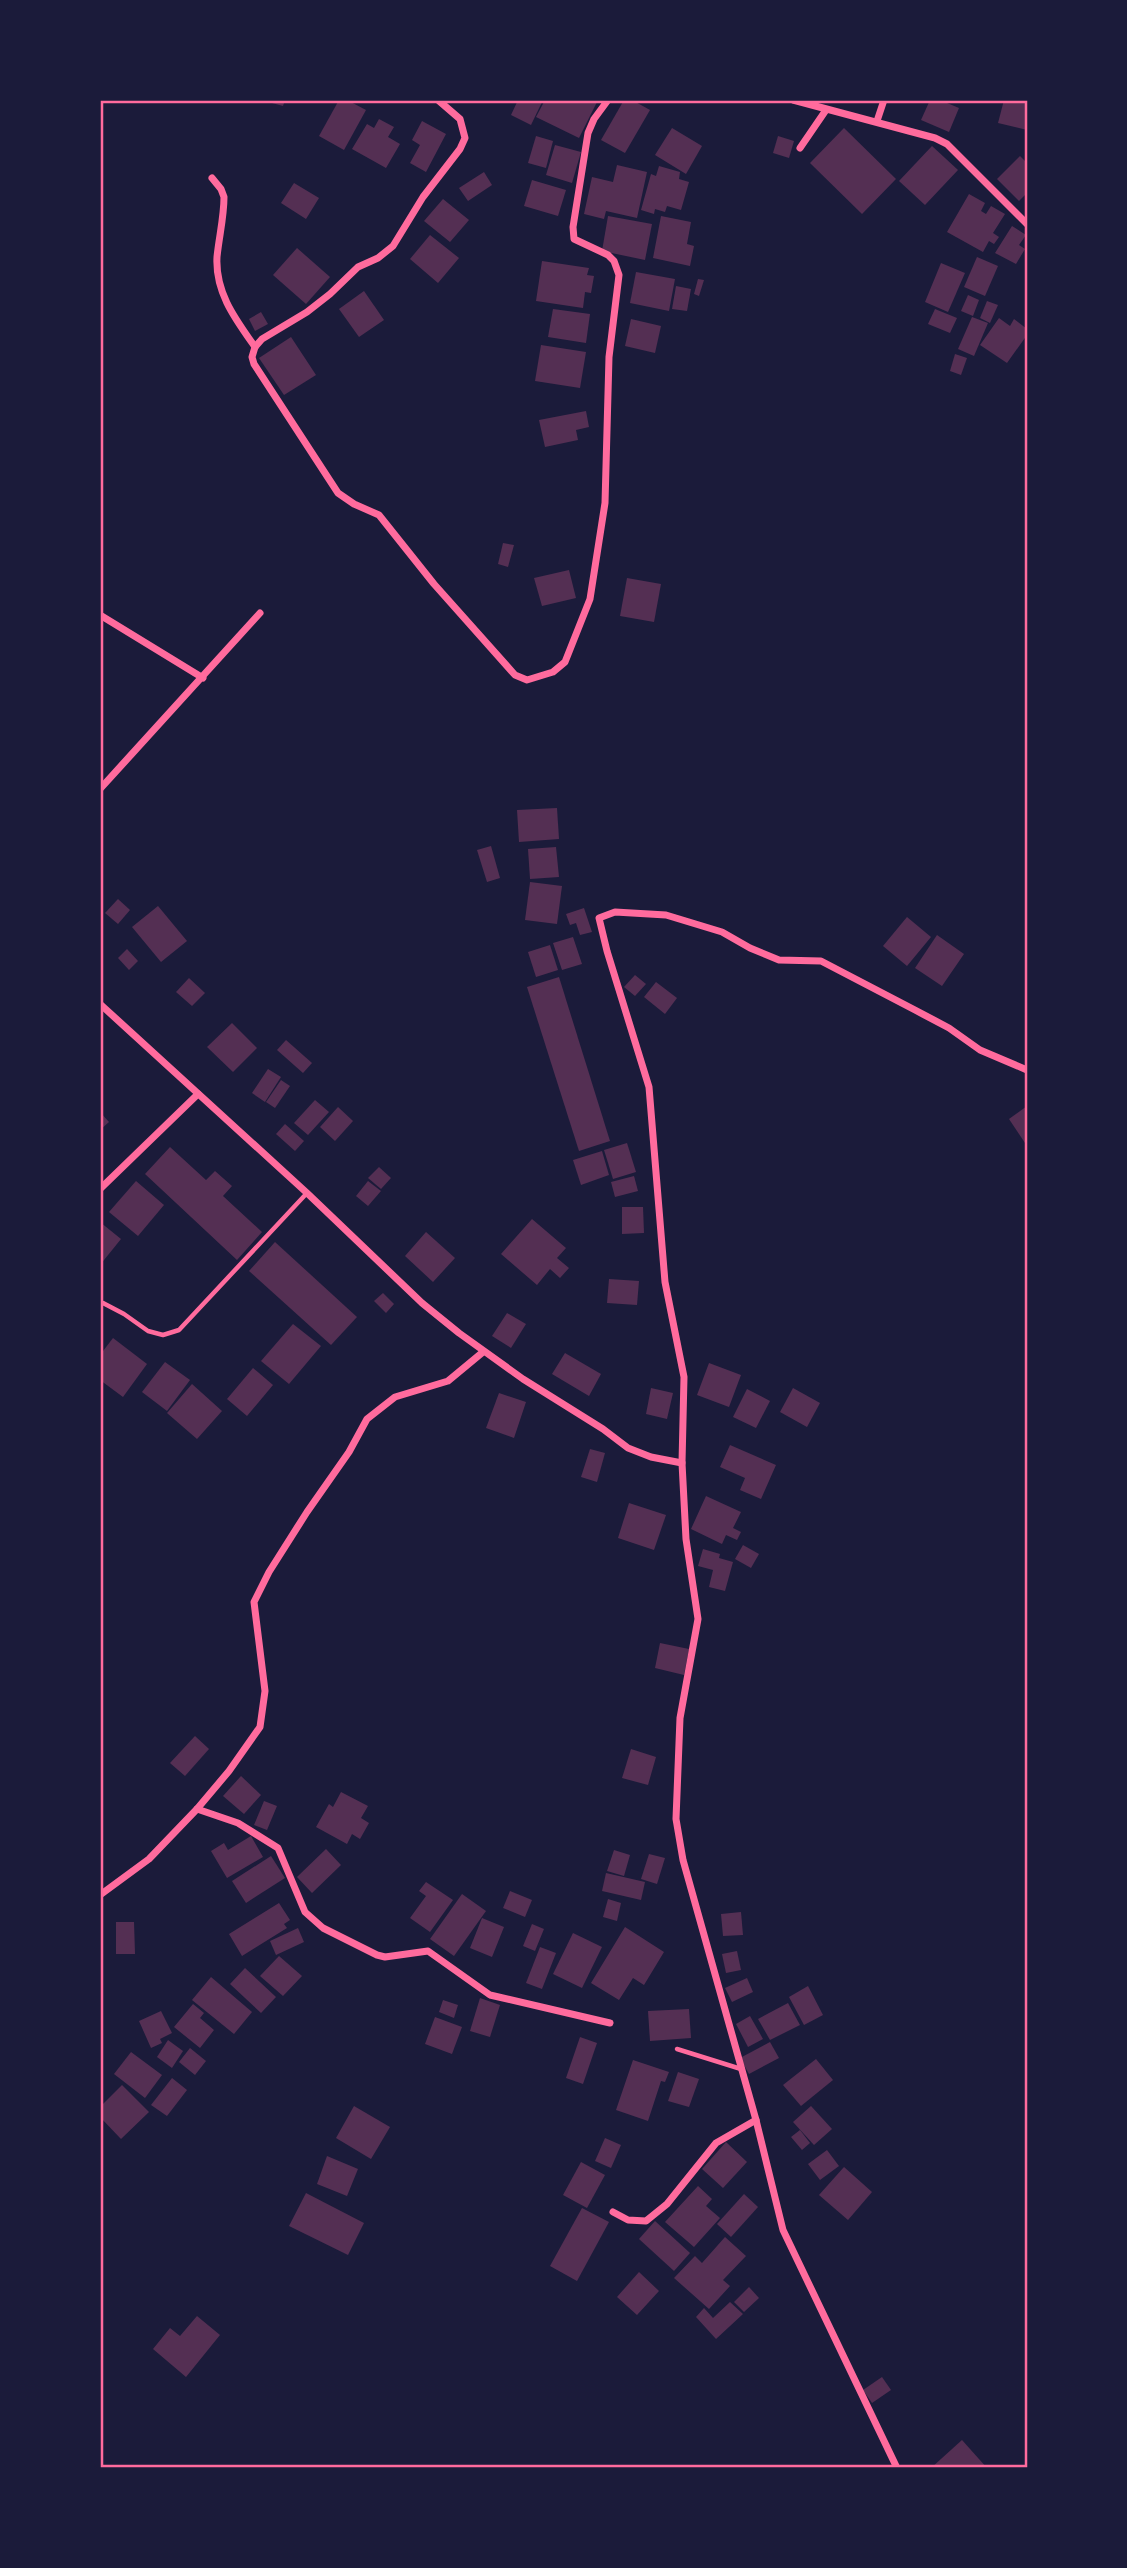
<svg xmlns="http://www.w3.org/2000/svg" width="1127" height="2568" viewBox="0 0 1127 2568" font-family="'Open Sans',sans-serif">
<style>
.building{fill:#542f53}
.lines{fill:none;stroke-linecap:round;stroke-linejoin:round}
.service{stroke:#ff6b9d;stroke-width:4.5}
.minor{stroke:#ff6b9d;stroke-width:7}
.neatline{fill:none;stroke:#ff6b9d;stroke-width:2.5}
</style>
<rect width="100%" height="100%" fill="#1b1b3a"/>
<!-- building -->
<g class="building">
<path d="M261,100H285L283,106Z"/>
<path d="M339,100H347L366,110L344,150L319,136Z"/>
<path d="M518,100H543L531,125L511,115Z"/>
<path d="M545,100H562L567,102L569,100H598L579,138L536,117Z"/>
<path d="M624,100H632L650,110L625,153L601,140Z"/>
<path d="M930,100H940L959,108L949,132L921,120Z"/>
<path d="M1004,100H1027V130L998,123Z"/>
<path d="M379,119L394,127L388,137L400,144L386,168L352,149L367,124L374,128Z"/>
<path d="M422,121L446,134L426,172L410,163L420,145L412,140Z"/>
<path d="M672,128L702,146L686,174L655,155Z"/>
<path d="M844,128L896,179L862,214L810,163Z"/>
<path d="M536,136L553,141L546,168L528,163Z"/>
<path d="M778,136L794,141L789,158L773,153Z"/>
<path d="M555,145L581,152L572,183L546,175Z"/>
<path d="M932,146L958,170L925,205L899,181Z"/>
<path d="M1020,156L1027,163V193L1019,201L997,179Z"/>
<path d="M617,165L647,172L637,218L606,211L604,219L584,214L592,177L613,182Z"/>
<path d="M659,166L680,172L679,179L689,182L681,210L667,206L665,212L655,209L654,214L641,210L651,174L656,176Z"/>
<path d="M484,172L492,185L468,201L459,188Z"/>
<path d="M532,180L566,190L558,216L524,206Z"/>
<path d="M294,183L319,198L306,219L281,203Z"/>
<path d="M969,194L985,203L981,211L986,214L991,206L1005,214L993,233L999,237L994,244L989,241L983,252L947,232Z"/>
<path d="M443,199L469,220L450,242L424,221Z"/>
<path d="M608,216L652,224L645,260L602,251Z"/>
<path d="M661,216L691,222L687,244L694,246L690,266L653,258Z"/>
<path d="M1012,226L1026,235L1019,245L1025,249L1016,264L995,253Z"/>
<path d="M430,235L459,258L438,283L410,259Z"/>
<path d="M297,248L330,277L306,304L273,275Z"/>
<path d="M977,257L998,266L985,296L964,287Z"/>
<path d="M542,261L589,268L587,275L594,276L591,293L585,292L583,308L536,301Z"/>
<path d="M941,263L965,273L948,312L925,302Z"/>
<path d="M636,272L675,279L669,311L630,303Z"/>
<path d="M698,279L704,280L699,296L694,294Z"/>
<path d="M676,286L691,289L687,311L672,309Z"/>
<path d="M364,291L384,320L359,337L339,309Z"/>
<path d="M968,295L979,300L973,316L961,311Z"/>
<path d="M987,301L998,305L990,323L980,318Z"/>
<path d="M553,309L590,314L586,343L548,337Z"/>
<path d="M935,309L957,318L950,333L928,324Z"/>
<path d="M261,312L268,324L255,331L249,319Z"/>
<path d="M972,317L988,323L974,356L958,349Z"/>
<path d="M999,318L1010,326L1014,319L1027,329V335L1007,363L980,345Z"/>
<path d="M631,319L661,326L655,353L625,346Z"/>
<path d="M291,337L316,375L284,395L259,358Z"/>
<path d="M541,345L586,352L580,388L535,381Z"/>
<path d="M955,354L967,358L961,375L950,371Z"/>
<path d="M586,411L589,427L576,430L578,440L545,447L539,420Z"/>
<path d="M503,543L514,545L508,567L498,564Z"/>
<path d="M569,570L576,598L542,606L534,578Z"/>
<path d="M627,578L661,584L654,622L620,616Z"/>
<path d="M557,808L559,839L519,842L517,810Z"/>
<path d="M491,846L500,878L487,882L477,850Z"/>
<path d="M556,847L559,877L530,879L528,849Z"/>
<path d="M530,882L562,886L557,924L525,920Z"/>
<path d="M118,899L130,910L118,924L105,913Z"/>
<path d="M158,906L187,941L161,962L132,927Z"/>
<path d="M584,908L592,932L580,935L576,923L570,925L566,914Z"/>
<path d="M907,917L931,937L907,966L883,946Z"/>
<path d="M937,935L964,954L942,986L915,968Z"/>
<path d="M573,937L582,964L562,970L553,943Z"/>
<path d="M550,945L558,970L536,977L528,952Z"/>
<path d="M127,949L138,961L129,970L118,958Z"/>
<path d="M635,975L646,984L635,996L624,987Z"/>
<path d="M559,977L610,1141L579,1151L527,987Z"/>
<path d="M189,978L205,993L192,1006L176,992Z"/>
<path d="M656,982L677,998L665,1014L644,997Z"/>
<path d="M232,1023L257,1048L233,1072L207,1047Z"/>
<path d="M286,1040L312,1063L303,1073L277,1050Z"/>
<path d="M268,1069L281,1077L265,1102L252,1093Z"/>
<path d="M281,1080L290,1086L275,1108L266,1102Z"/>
<path d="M315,1100L329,1112L308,1135L294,1123Z"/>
<path d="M1027,1106V1146L1009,1119Z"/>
<path d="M338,1107L353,1121L335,1141L320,1127Z"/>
<path d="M100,1112L109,1122L100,1130Z"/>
<path d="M285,1124L304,1141L295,1151L276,1134Z"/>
<path d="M627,1143L636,1172L613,1179L604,1150Z"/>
<path d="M170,1147L206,1180L215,1171L232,1186L223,1196L262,1232L237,1260L145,1174Z"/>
<path d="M602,1151L609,1175L581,1185L573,1160Z"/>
<path d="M379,1167L391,1178L381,1189L368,1178Z"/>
<path d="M634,1176L638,1191L615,1197L611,1182Z"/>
<path d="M136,1181L164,1205L138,1236L109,1212Z"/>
<path d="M368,1181L381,1191L368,1206L356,1196Z"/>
<path d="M622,1207H643L644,1233L622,1234Z"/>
<path d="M532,1219L566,1248L557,1258L569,1268L560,1278L550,1269L537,1285L501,1254Z"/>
<path d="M100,1222L121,1239L100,1265Z"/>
<path d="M426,1232L455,1258L433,1282L405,1256Z"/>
<path d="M275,1242L357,1317L331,1345L249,1271Z"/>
<path d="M609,1279L639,1281L637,1305L607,1303Z"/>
<path d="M383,1293L394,1304L386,1313L374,1301Z"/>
<path d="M507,1313L526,1324L511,1348L492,1336Z"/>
<path d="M293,1324L321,1346L289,1384L261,1361Z"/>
<path d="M113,1338L147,1364L123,1397L100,1380V1355Z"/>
<path d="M565,1353L601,1374L589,1396L552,1374Z"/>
<path d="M165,1362L190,1380L167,1411L142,1392Z"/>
<path d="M709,1363L741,1375L729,1407L697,1395Z"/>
<path d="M253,1368L273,1385L247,1416L227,1399Z"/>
<path d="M192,1384L222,1411L197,1439L167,1413Z"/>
<path d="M651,1388L673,1393L667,1419L646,1414Z"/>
<path d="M793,1388L820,1403L807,1427L780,1412Z"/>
<path d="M747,1389L770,1401L756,1428L733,1417Z"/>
<path d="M499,1393L526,1402L514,1438L486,1428Z"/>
<path d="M730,1445L776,1465L761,1499L740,1490L745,1478L720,1467Z"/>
<path d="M590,1449L605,1453L597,1482L581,1477Z"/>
<path d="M706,1496L741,1512L733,1528L741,1532L737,1540L726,1535L722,1544L691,1529Z"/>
<path d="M629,1503L666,1515L654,1550L618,1538Z"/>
<path d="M743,1545L759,1554L751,1568L735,1559Z"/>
<path d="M703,1549L720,1554L719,1558L733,1562L725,1591L709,1587L713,1570L698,1566Z"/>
<path d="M660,1643L689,1649L684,1675L655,1668Z"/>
<path d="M195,1736L209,1749L185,1776L170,1763Z"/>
<path d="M631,1749L656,1757L648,1785L622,1778Z"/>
<path d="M241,1776L261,1795L244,1814L223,1796Z"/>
<path d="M341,1792L368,1806L361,1818L369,1823L360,1839L352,1834L347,1844L316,1827L329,1804L333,1807Z"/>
<path d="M264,1801L277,1806L267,1830L254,1825Z"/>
<path d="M251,1836L263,1857L227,1878L211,1851L224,1843L228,1850Z"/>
<path d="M326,1849L341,1865L312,1893L297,1877Z"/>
<path d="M614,1850L630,1855L624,1876L607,1871Z"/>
<path d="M649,1854L665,1858L657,1884L641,1879Z"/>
<path d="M271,1856L285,1878L246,1903L232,1881Z"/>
<path d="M606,1873L645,1882L641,1900L602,1891Z"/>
<path d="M426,1882L453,1900L430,1932L410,1918L426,1896L419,1891Z"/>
<path d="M510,1891L532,1900L525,1917L503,1908Z"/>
<path d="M462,1894L486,1911L454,1956L430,1939Z"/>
<path d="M608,1899L621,1903L617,1921L603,1917Z"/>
<path d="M279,1903L290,1920L284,1924L287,1928L242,1956L229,1934Z"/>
<path d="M741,1912L743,1935L723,1936L721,1914Z"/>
<path d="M482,1918L504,1927L492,1957L470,1948Z"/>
<path d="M116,1922H134L135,1954H116Z"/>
<path d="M532,1924L544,1929L535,1951L523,1946Z"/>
<path d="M625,1927L664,1952L644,1985L633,1978L619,2000L591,1983Z"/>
<path d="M298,1928L304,1942L276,1955L270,1941Z"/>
<path d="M573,1933L602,1947L582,1988L553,1974Z"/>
<path d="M540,1947L556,1953L542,1989L526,1983Z"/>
<path d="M737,1951L741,1970L726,1973L722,1954Z"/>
<path d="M279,1956L302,1976L283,1996L260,1976Z"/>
<path d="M245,1968L276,1997L261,2013L230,1984Z"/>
<path d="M211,1977L252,2012L234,2034L192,2000Z"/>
<path d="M747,1978L753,1992L732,2002L725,1988Z"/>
<path d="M808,1986L823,2015L804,2025L789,1997Z"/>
<path d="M480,1998L500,2005L490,2037L470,2031Z"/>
<path d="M443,2000L458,2005L454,2018L439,2012Z"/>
<path d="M788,2003L800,2025L770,2040L758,2019Z"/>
<path d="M193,2004L204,2013L200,2018L214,2030L200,2048L174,2027Z"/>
<path d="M689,2009L691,2038L650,2041L648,2011Z"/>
<path d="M161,2011L172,2033L160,2039L162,2043L151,2048L139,2021Z"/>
<path d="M750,2016L763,2039L748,2047L736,2024Z"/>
<path d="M435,2017L462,2027L452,2054L425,2044Z"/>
<path d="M580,2037L597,2043L583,2084L566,2078Z"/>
<path d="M168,2040L183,2051L172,2068L157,2057Z"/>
<path d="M770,2042L779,2058L749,2074L740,2058Z"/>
<path d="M190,2048L206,2061L195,2075L179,2062Z"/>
<path d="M131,2052L162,2075L145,2098L114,2074Z"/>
<path d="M816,2059L833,2080L801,2106L783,2085Z"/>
<path d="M633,2060L669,2072L665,2082L661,2081L648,2121L616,2110Z"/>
<path d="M678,2072L699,2079L689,2107L668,2101Z"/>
<path d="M172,2078L187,2090L167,2116L151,2105Z"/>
<path d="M122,2085L149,2112L121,2139L100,2117V2107Z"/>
<path d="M354,2106L390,2127L371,2159L336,2138Z"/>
<path d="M811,2106L832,2129L814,2145L793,2122Z"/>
<path d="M800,2130L810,2143L802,2150L791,2137Z"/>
<path d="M605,2138L621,2145L611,2168L595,2161Z"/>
<path d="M726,2142L747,2162L723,2188L702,2169Z"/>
<path d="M827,2150L839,2166L820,2180L808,2164Z"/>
<path d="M327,2156L358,2169L347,2196L317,2184Z"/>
<path d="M581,2162L605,2175L587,2208L563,2195Z"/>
<path d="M844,2167L872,2192L848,2220L819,2195Z"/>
<path d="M698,2186L712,2199L706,2206L720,2218L694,2247L665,2222Z"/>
<path d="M306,2193L364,2223L348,2255L289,2226Z"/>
<path d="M744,2194L758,2207L731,2237L717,2224Z"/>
<path d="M582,2208L609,2222L577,2281L550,2266Z"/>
<path d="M655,2221L690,2253L674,2271L639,2239Z"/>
<path d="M725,2237L746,2256L723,2280L730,2286L709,2309L674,2278L695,2256L702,2263Z"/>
<path d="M639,2272L659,2291L637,2315L617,2297Z"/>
<path d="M749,2287L759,2298L744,2312L734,2302Z"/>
<path d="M730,2302L743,2314L716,2339L696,2317L704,2308L713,2318Z"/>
<path d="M197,2316L220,2335L186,2377L153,2349L170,2328L180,2336Z"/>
<path d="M882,2377L891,2390L872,2403L863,2390Z"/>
<path d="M962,2440L987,2468H931Z"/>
</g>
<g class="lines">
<!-- service -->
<g class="service">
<path d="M100,1304L103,1303L124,1314L148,1331L163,1335L179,1330L307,1193"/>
<path d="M677,2049L741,2069"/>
</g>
<!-- minor -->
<g class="minor">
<path d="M438,100L460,119L465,138L460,149L423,197L393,246L378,258L358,267L330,294L307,312L262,339L255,347L252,357L254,364L338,493L354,504L379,515L434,584L515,675L527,680L553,672L565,662L590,599L605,503L609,357L619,275L614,261L608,255L574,239L573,227L588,133L594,119L608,100"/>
<path d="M793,100L935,138L947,144L1027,224"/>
<path d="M877,121L884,100"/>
<path d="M800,148L826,110"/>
<path d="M212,178L221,189L224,197C224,217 219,237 217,257C215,293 236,320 255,347"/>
<path d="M100,615L203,678"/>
<path d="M100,789L260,613"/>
<path d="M100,1004L307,1193L422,1303L459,1333L523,1379L603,1429L628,1448L651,1457L682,1463"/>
<path d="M100,1189L198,1094"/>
<path d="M197,1809L238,1823L278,1848L305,1912L323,1928L377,1955L385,1957L428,1951L490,1995L610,2023"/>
<path d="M100,1895L149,1859L197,1809L229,1771L260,1727L265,1691L254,1602L269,1572L307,1512L349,1452L367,1419L395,1397L448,1381L483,1352"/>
<path d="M613,2212L628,2220L646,2221L667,2204L716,2143L756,2120"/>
<path d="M897,2468L783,2230L756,2120L683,1860L676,1819L680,1718L698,1619L686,1539L682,1463L684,1377L665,1282L649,1087L607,951L599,918L615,912L666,915L722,932L750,948L779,960L821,961L915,1010L949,1028L980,1050L1027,1070"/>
</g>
</g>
<!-- border -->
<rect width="1127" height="2568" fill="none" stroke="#1b1b3a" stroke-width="203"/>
<rect x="102" y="102" width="924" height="2364" class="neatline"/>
</svg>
